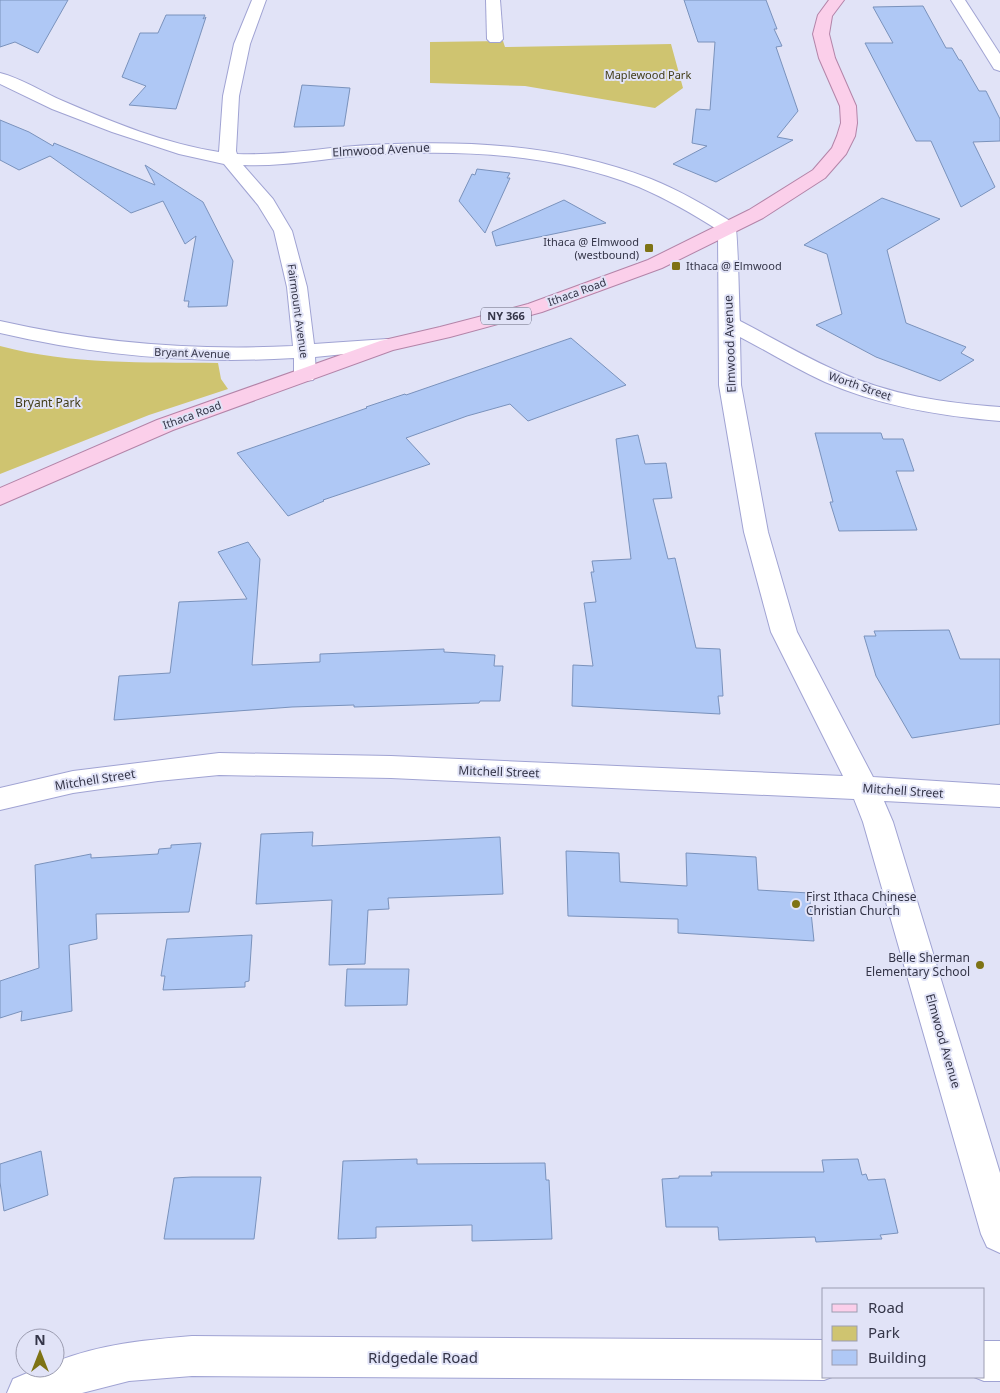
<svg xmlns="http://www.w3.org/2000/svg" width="1000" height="1393" viewBox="0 0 1000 1393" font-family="'Noto Sans',sans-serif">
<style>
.green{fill:#cfc470}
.building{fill:#afc8f5;stroke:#7a92bc}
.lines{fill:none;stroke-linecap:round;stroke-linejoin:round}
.minor-casing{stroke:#a0a3d3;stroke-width:2}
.major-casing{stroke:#b384a8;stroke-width:2}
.minor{fill:#fff;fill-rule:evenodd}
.major{fill:#fbcfea;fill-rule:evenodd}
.poi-dot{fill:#7e7315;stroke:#e1e3f7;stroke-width:2}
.labels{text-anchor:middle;stroke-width:4;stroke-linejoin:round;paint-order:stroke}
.far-park-label{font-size:11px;fill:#423d18;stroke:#e1e3f7}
.far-poi-label{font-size:11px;fill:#343548;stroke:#e1e3f7;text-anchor:end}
.far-street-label{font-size:11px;fill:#343548;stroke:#e1e3f7}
.shield{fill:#e1e3f7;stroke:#68697c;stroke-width:1}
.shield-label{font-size:11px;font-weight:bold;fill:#343548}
.street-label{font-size:12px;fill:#343548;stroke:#e1e3f7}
.park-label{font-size:12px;fill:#423d18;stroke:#e1e3f7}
.poi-label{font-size:12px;fill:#343548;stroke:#e1e3f7;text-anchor:start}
.near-street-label{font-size:15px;fill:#343548;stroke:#e1e3f7}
</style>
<rect width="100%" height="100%" fill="#e1e3f7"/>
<!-- green -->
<g class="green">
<path d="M503,41L505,47L671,44L683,88L655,108L525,86L430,83V42Z"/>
<path d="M0,346C71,365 145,362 218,363L221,379L228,389L149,415L0,474Z"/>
</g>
<!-- building -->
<g class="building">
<path d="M0,0H68L38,53L15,42L0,47Z"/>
<path d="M684,0H766L777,29H774L782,46L776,47L798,111L777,137L793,140L716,182L673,164L707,146L692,143L696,109L710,110L715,42H698Z"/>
<path d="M923,6L946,48H952L959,60H961L979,91H986L1000,119V141L973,142L995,187L961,207L931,141H916L865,43H893L873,7Z"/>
<path d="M166,15H205L203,19L206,17L176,109L129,105L146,86L122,77L140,33H158Z"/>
<path d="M302,85L350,88L344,126L294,127Z"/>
<path d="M0,120L29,132L53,146L54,143L155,185L145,165L203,202L233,261L227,306L188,307L189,301H184L196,236L185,244L163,201L131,213L50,156L19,170L0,160Z"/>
<path d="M477,169L510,173L507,178H510L485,233L459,201L472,174L475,175Z"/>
<path d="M882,198L940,219L887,250L906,323L966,347L961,353L974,360L940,381L876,357L816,325L842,314L827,254L804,245Z"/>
<path d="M564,200L606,223L496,246L492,232Z"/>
<path d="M571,338L626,385L528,421L510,404L467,416L406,438L430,464L323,500L324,501L288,516L237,453L367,408L366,407L405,394L406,395Z"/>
<path d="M815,433H881L883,439H903L914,471H896L917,530L839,531L830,502H833Z"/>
<path d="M638,435L645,464L666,463L672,498L653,499L668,559L675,558L696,648L720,649L723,696H718L720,714L572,706L573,665L593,666L584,603L596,602L591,572H594L592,561L631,559L616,439Z"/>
<path d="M248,542L260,559L252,665L320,662V654L444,649V652L495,655L494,666H503L500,701H480L479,703L354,707V705L292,707L114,720L119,676L170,673L179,602L247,599L218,552Z"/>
<path d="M949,630L960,659H1000V724L912,738L876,676L864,636H876L874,631Z"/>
<path d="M313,832L312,846L500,837L503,894L388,898L389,909L368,910L365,964L329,965L332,900L256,904L261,834Z"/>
<path d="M201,843L189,912L96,914L97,939L69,945L72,1011L21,1021L22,1011L0,1018V981L39,968L35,865L91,854V858L158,854L159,849L171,848V845Z"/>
<path d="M566,851L619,853L620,882L687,886L686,853L756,857L758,890L809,893L814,941L678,933V919L568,916Z"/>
<path d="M252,935L249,981L245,982V987L163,990L165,976H161L167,939Z"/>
<path d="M347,969H409L407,1005L345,1006Z"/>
<path d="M41,1151L48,1195L4,1211L0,1182V1164Z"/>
<path d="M417,1159V1164L545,1163L546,1180H549L552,1239L472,1241V1225L376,1227V1238L338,1239L343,1161Z"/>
<path d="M858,1159L862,1175L866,1174L868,1180L885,1179L898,1233L880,1235L882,1239L857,1240L816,1242L815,1237L719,1240L718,1227H666L662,1179L679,1178V1176H712L711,1172H824L822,1160Z"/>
<path d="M192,1177H261L254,1239H164L174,1178Z"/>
</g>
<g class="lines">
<defs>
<g id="minor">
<path d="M252,0H266L250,44L239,96L236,151L237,154C282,156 326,147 370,145C465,140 561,144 651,179C681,191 708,207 735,224C738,229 739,308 740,321C773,338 805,357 839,372C890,395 945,403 1000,407V421C940,416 880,406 825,382C796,369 769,352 740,337L741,385L768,532L797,632L873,777L1000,785V807L884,801L893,822L1000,1173V1253L987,1247L981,1234L863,822L854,799L391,778L219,775L158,781L73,793L0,810V788L73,771L219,753L391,756L843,776L771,632L744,532L719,385L718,230C693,214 667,199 639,187C553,153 458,149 367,155C326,158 284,167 243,165L273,199L292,231L307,287L314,344L387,339L394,341L398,345L394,349L315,357L316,375L313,380L305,381L297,380L294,375V358C194,364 97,356 0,333V321C97,343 194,351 293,346L287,287L274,231L258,205L224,164L179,154L112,132L52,109L0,84V73C21,78 42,92 63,101C112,122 166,144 219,152L223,96L234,44Z"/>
<path d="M486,0H500L503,39L500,42H490L487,39Z"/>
<path d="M951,0H965L1000,54V71L994,69Z"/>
<path d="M192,1336L824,1340V1377H832L824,1380L192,1376L129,1381L82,1393H7L13,1379L39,1368H55V1362C100,1344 145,1340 192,1336Z"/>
<path d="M984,1341H1000V1381H984L974,1377H984Z"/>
</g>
<path id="major" d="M829,0H844L832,16L829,34L835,58L856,106L857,123L855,136L846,154L825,178L763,218L662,268L542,312L450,337L393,350L173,430L0,505V488L157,420L380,341L440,327L528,304L648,260L749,210L813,170L832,148L837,136L841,123L840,106L819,58L813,34L818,15Z"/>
</defs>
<!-- minor casing -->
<use href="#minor" class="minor-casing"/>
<!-- major casing -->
<use href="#major" class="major-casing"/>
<!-- minor -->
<use href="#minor" class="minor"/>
<!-- major -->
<use href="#major" class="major"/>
</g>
<!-- markers -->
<g class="poi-dot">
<rect x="644" y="243" width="10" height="10" rx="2.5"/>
<rect x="671" y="261" width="10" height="10" rx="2.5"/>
<circle cx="796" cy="904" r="5"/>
<circle cx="980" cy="965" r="5"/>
</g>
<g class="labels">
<!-- far-park labels -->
<g class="far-park-label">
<text x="648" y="79">Maplewood Park</text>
</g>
<!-- far-poi labels -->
<g class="far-poi-label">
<text x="639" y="246">Ithaca @ Elmwood<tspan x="639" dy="13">(westbound)</tspan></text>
<text x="686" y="270" text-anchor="start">Ithaca @ Elmwood</text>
</g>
<!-- far-street labels -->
<g class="far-street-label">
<text transform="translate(577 292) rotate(-20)" y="4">Ithaca Road</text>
<text transform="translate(298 311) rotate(82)" y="4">Fairmount Avenue</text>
<text transform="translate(192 353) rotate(2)" y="4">Bryant Avenue</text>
<text transform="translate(860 386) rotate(19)" y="4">Worth Street</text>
<text transform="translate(192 415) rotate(-20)" y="4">Ithaca Road</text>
</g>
<!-- shield labels -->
<rect class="shield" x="481" y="307.5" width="50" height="17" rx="4"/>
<g class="shield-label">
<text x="506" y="320">NY 366</text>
</g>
<!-- street labels -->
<g class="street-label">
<text transform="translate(381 150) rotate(-3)" y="4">Elmwood Avenue</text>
<text transform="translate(730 344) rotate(-92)" y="4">Elmwood Avenue</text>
<text transform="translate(499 772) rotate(2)" y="4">Mitchell Street</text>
<text transform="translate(95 780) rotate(-9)" y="4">Mitchell Street</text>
<text transform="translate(903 791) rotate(4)" y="4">Mitchell Street</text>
<text transform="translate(943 1041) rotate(74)" y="4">Elmwood Avenue</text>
</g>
<!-- park labels -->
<g class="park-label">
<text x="48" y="407">Bryant Park</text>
</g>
<!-- poi labels -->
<g class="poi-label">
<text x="806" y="901">First Ithaca Chinese<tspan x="806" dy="14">Christian Church</tspan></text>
<text x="970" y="962" text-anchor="end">Belle Sherman<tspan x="970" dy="14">Elementary School</tspan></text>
</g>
<!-- near-street labels -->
<g class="near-street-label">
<text x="423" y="1363">Ridgedale Road</text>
</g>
</g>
<!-- legend -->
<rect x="822" y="1288" width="162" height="90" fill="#e1e3f7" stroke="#9c9db1"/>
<rect x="832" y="1304" width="25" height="8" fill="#fbcfea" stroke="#9c9db1"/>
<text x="868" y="1313" font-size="15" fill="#343548">Road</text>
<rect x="832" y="1326" width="25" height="15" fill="#cfc470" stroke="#9c9db1"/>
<text x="868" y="1338" font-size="15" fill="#343548">Park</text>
<rect x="832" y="1350" width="25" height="15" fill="#afc8f5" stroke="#9c9db1"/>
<text x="868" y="1363" font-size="15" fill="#343548">Building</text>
<!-- north arrow -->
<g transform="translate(40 1353)"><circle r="24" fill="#e1e3f7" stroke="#9c9db1"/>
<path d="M0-4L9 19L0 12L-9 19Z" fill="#7e7315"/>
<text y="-8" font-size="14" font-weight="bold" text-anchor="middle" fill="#343548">N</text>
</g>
</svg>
